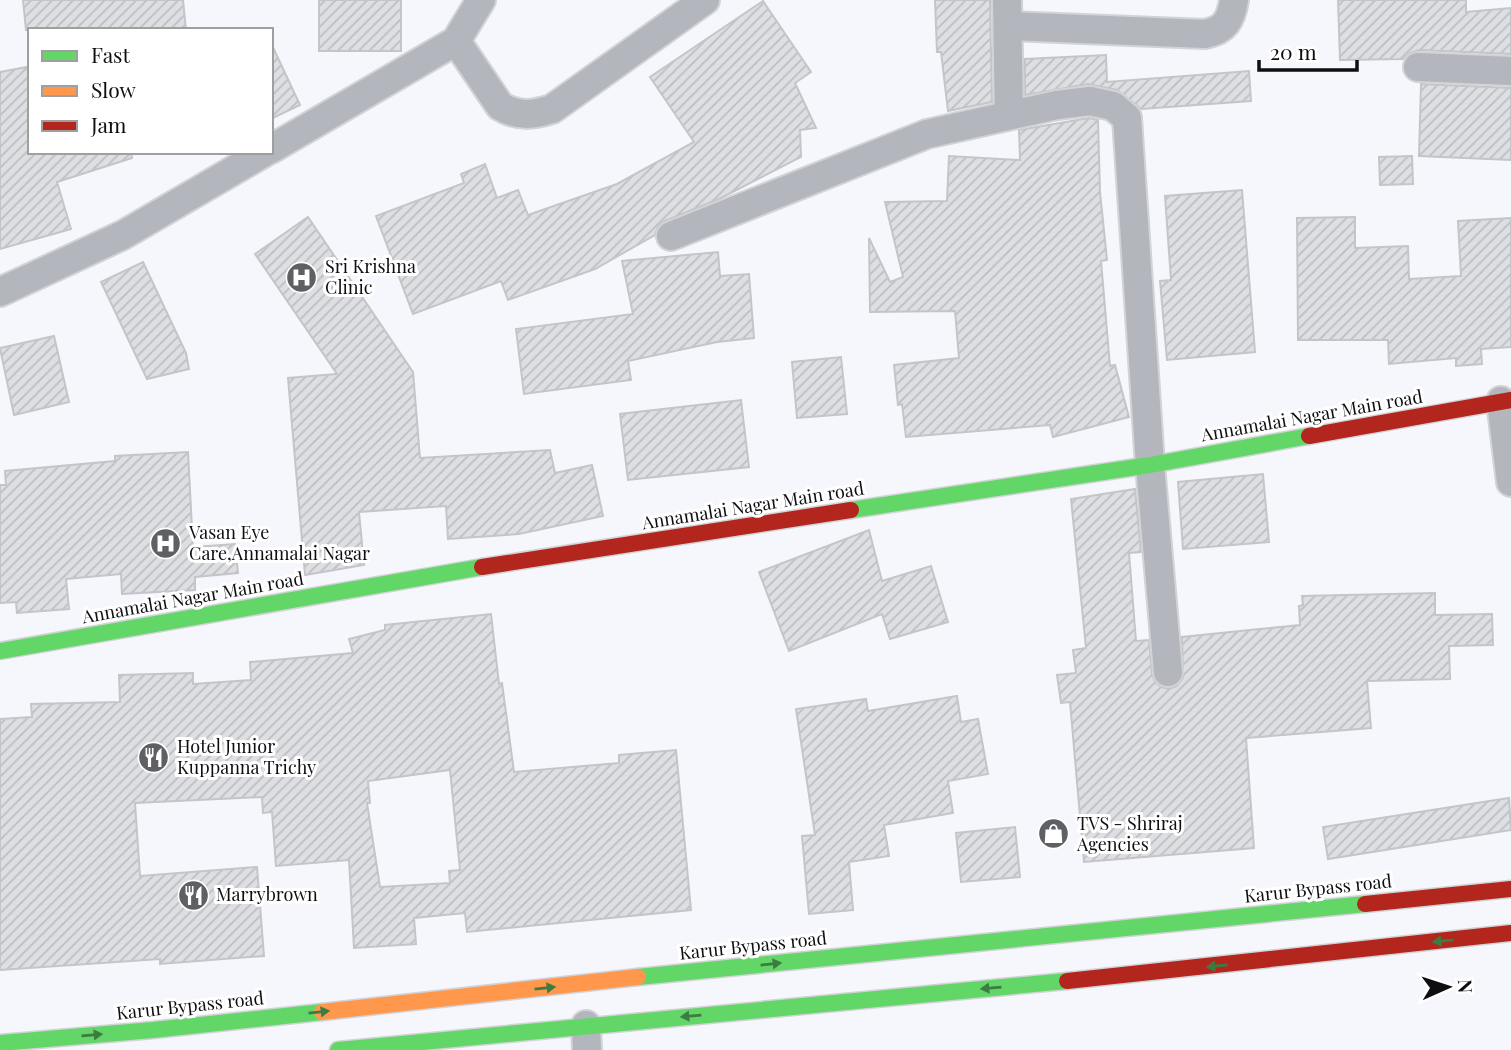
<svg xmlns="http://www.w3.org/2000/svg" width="1511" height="1050" viewBox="0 0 1511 1050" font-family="'Playfair Display',serif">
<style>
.building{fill:url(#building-hatch);stroke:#c5c5c9;stroke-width:2;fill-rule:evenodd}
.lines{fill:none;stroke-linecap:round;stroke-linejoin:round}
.street-casing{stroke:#d2d3d6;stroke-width:32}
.fast-casing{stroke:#d2d3d6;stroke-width:19}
.slow-casing{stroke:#d2d3d6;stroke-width:19}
.jam-casing{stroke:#d2d3d6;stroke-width:19}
.street{stroke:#b3b6bc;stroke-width:28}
.fast{stroke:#63d668;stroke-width:16}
.slow{stroke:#ff974d;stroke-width:16}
.jam{stroke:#b3261e;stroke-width:16}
.oneway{fill:#3d7c41}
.labels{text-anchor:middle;stroke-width:6;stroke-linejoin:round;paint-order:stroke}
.poi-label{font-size:18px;fill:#0e0e11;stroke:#fff;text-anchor:start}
.street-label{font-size:18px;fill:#0e0e11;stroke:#fff}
</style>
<defs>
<pattern id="building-hatch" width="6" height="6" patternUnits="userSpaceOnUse" patternTransform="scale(1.75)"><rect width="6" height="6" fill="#dedfe2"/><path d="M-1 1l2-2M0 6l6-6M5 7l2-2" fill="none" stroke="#bdbec1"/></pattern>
</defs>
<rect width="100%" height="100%" fill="#f6f7fc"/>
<!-- building -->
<g class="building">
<path d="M23,0H183L186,30H26Z"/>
<rect x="319" y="0" width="82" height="51"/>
<path d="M935,0H990L992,102L948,111L941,52H937Z"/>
<path d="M1338,0H1466V12L1511,8V54L1419,50L1410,53L1404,59L1340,60Z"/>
<path d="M763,1L811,72L795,83L816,128L800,130L801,157L719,199L665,221L658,226L655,235L595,269L508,300L501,281L413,314L376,216L464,183L461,174L485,164L497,198L518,190L528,215L617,184L694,142L650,77Z"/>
<path d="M271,43L300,105L271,119Z"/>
<path d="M1106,55L1107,82L1249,71L1251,101L1141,109L1117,90L1088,84L1025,95V59Z"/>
<path d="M27,67L30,81V152H131L132,158L57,182L71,229L0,249V72Z"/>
<path d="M1421,84L1511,88V160L1419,156Z"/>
<path d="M1089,118L1098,120L1100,192L1107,260L1101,261L1110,366L1115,365L1129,417L1053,437L1050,425L906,437L902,404L898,405L894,365L959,358L955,311L870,312L869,238L890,282L903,277L885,202L947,201L949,156L1020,160L1019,130Z"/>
<path d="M1412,156L1413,184L1380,185L1379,157Z"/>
<path d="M1242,190L1255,352L1167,360L1160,281L1171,280L1165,196Z"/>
<path d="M308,217L413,372L420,458L550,450L555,473L592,465L603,516L519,534L448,539L446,506L359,512L364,565L305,575L288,378L337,374L255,254Z"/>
<path d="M1355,217V248L1408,246L1409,279L1461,276L1458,221L1511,218V347L1481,349L1482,364L1456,366V358L1389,364L1388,340H1298L1297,218Z"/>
<path d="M718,252L720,276L749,274L754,338L717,342L628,361L631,380L524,394L516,329L633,314L622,261Z"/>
<path d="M143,262L186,353L189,369L147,379L101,282Z"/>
<path d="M54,336L69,402L14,415L0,348Z"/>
<path d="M841,357L847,414L797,418L792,362Z"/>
<path d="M741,400L749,467L628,480L620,414Z"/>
<path d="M188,452L193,547L235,544L238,573L195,577V590L122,594L121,574L66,579L69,609L17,613L16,602L0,603V485H6L5,471L115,461V456Z"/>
<path d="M1263,474L1269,542L1183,549L1178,482Z"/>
<path d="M1135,489L1141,552L1129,553L1136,641L1149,640L1152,674L1155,682L1162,687L1169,689L1177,686L1183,678L1182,637L1300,625L1299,606L1303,605L1302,596L1435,593V615L1492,614L1493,645L1449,646L1450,679L1367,681L1371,728L1246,738L1254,848L1084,862L1070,702L1061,703L1057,675L1076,673L1073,650L1086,648L1071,499Z"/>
<path d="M869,530L882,581L931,566L948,622L890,639L882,614L789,651L759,572Z"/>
<path d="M491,614L499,684L502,683L514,772L619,763V755L676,750L691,910L467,932L465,913L414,918L416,944L354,948L349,860L276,866L272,812L263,813L262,797L135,803L140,876L257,867L264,956L160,964V959L0,970V719L32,717L31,704L120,702L119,675L193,673V684L251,680L250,662L353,653L349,639L385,630V625ZM450,770L460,870L449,871L450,883L380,887L367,803H370L368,781Z"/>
<path d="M957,696L961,722L978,719L988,774L948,781L953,813L884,825L889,856L849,862L853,910L809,914L802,836L815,835L796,709L866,699L868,711Z"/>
<path d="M1509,798L1511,830L1328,859L1323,827Z"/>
<path d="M1015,827L1020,877L961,882L956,833Z"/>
</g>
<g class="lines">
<defs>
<g id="street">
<path d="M1007,0L1009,115"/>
<path d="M1008,26L1205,34C1225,30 1231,20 1234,0"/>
<path d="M456,41L500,106C518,117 533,115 552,109L705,0"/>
<path d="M1418,67L1511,71"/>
<path d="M271,149L456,41L481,0"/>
<path d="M671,236L927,134L1057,105L1090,101L1113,106L1127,118L1150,465L1168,672"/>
<path d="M0,292L123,235L265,152"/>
<path d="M1501,401L1511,482"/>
<path d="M586,1025L587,1050"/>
</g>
<g id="fast">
<path d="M851,510L1150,465L1309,436"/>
<path d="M0,651L482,567"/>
<path d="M638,977L1365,904"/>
<path d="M0,1043L153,1030L322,1012"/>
<path d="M338,1050L1067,981"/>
</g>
<path id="slow" d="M322,1012L638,977"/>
<g id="jam">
<path d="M1309,436L1511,400"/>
<path d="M482,567L851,510"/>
<path d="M1365,904L1511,889"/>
<path d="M1067,981L1511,933"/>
</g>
</defs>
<!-- street casing -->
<use href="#street" class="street-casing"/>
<!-- fast casing -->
<use href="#fast" class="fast-casing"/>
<!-- slow casing -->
<use href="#slow" class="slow-casing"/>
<!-- jam casing -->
<use href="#jam" class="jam-casing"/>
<!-- street -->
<use href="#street" class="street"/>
<!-- fast -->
<use href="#fast" class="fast"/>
<!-- slow -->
<use href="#slow" class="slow"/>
<!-- jam -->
<use href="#jam" class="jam"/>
</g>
<!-- one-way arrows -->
<defs><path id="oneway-solid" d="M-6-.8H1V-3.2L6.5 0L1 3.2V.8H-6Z" transform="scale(1.75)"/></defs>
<g class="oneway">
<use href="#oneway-solid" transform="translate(1443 941) rotate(174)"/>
<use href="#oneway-solid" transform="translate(771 964) rotate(-6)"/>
<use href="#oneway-solid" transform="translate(1217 966) rotate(174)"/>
<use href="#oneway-solid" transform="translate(545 988) rotate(-6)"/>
<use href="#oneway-solid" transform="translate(991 988) rotate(175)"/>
<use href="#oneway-solid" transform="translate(319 1012) rotate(-6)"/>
<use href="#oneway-solid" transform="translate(691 1016) rotate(175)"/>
<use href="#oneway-solid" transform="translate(92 1035) rotate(-5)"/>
</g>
<!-- icons -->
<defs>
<symbol id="hospital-disc" viewBox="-11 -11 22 22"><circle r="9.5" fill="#5f6063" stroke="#fff"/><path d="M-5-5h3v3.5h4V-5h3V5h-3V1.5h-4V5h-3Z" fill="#fff"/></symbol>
<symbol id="restaurant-disc" viewBox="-11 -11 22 22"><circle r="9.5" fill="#5f6063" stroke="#fff"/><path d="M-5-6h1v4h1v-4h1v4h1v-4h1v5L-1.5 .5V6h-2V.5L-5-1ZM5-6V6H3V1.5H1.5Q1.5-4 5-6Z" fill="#fff"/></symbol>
<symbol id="shop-disc" viewBox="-11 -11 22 22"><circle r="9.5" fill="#5f6063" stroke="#fff"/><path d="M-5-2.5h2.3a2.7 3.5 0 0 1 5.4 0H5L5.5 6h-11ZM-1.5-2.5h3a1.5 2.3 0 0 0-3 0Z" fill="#fff"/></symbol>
</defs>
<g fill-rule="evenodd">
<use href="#hospital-disc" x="284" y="260" width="35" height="35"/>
<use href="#hospital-disc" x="148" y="526" width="35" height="35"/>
<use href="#restaurant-disc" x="136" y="740" width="35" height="35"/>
<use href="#shop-disc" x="1036" y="816" width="35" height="35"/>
<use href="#restaurant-disc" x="176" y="878" width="35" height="35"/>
</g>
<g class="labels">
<!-- poi labels -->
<g class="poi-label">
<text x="325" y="273">Sri Krishna<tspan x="325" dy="21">Clinic</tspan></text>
<text x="189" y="539">Vasan Eye<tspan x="189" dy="21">Care,Annamalai Nagar</tspan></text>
<text x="177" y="753">Hotel Junior<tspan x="177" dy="21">Kuppanna Trichy</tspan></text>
<text x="1077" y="830">TVS - Shriraj<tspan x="1077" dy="21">Agencies</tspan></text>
<text x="216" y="901">Marrybrown</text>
</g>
<!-- street labels -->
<g class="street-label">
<text transform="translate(1312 416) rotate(-10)" y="6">Annamalai Nagar Main road</text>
<text transform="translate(753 506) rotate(-9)" y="6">Annamalai Nagar Main road</text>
<text transform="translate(193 598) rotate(-10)" y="6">Annamalai Nagar Main road</text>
<text transform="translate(1318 889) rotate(-6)" y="6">Karur Bypass road</text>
<text transform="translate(753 946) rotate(-6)" y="6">Karur Bypass road</text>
<text transform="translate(190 1006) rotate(-6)" y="6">Karur Bypass road</text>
</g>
</g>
<!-- legend -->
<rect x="28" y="28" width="245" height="126" fill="#ffffff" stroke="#9f9fa0" stroke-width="2"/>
<rect x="42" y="51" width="35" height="10" fill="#63d668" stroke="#9f9fa0" stroke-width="2"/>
<text x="91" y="63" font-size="21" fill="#0e0e11">Fast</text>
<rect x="42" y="86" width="35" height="10" fill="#ff974d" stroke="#9f9fa0" stroke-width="2"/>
<text x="91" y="98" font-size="21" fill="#0e0e11">Slow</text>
<rect x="42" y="121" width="35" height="10" fill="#b3261e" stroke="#9f9fa0" stroke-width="2"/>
<text x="91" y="133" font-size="21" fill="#0e0e11">Jam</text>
<!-- north arrow -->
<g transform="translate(1448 987) rotate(87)" stroke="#ffffff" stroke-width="5" paint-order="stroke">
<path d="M0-5L12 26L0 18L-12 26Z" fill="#0e0e11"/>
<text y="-10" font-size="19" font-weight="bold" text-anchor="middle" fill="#0e0e11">N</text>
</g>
<!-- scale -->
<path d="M1259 60v10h98v-10" fill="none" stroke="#0e0e11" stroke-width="3.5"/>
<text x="1270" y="60" font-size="21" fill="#0e0e11" stroke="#ffffff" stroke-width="5" paint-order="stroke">20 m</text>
</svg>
